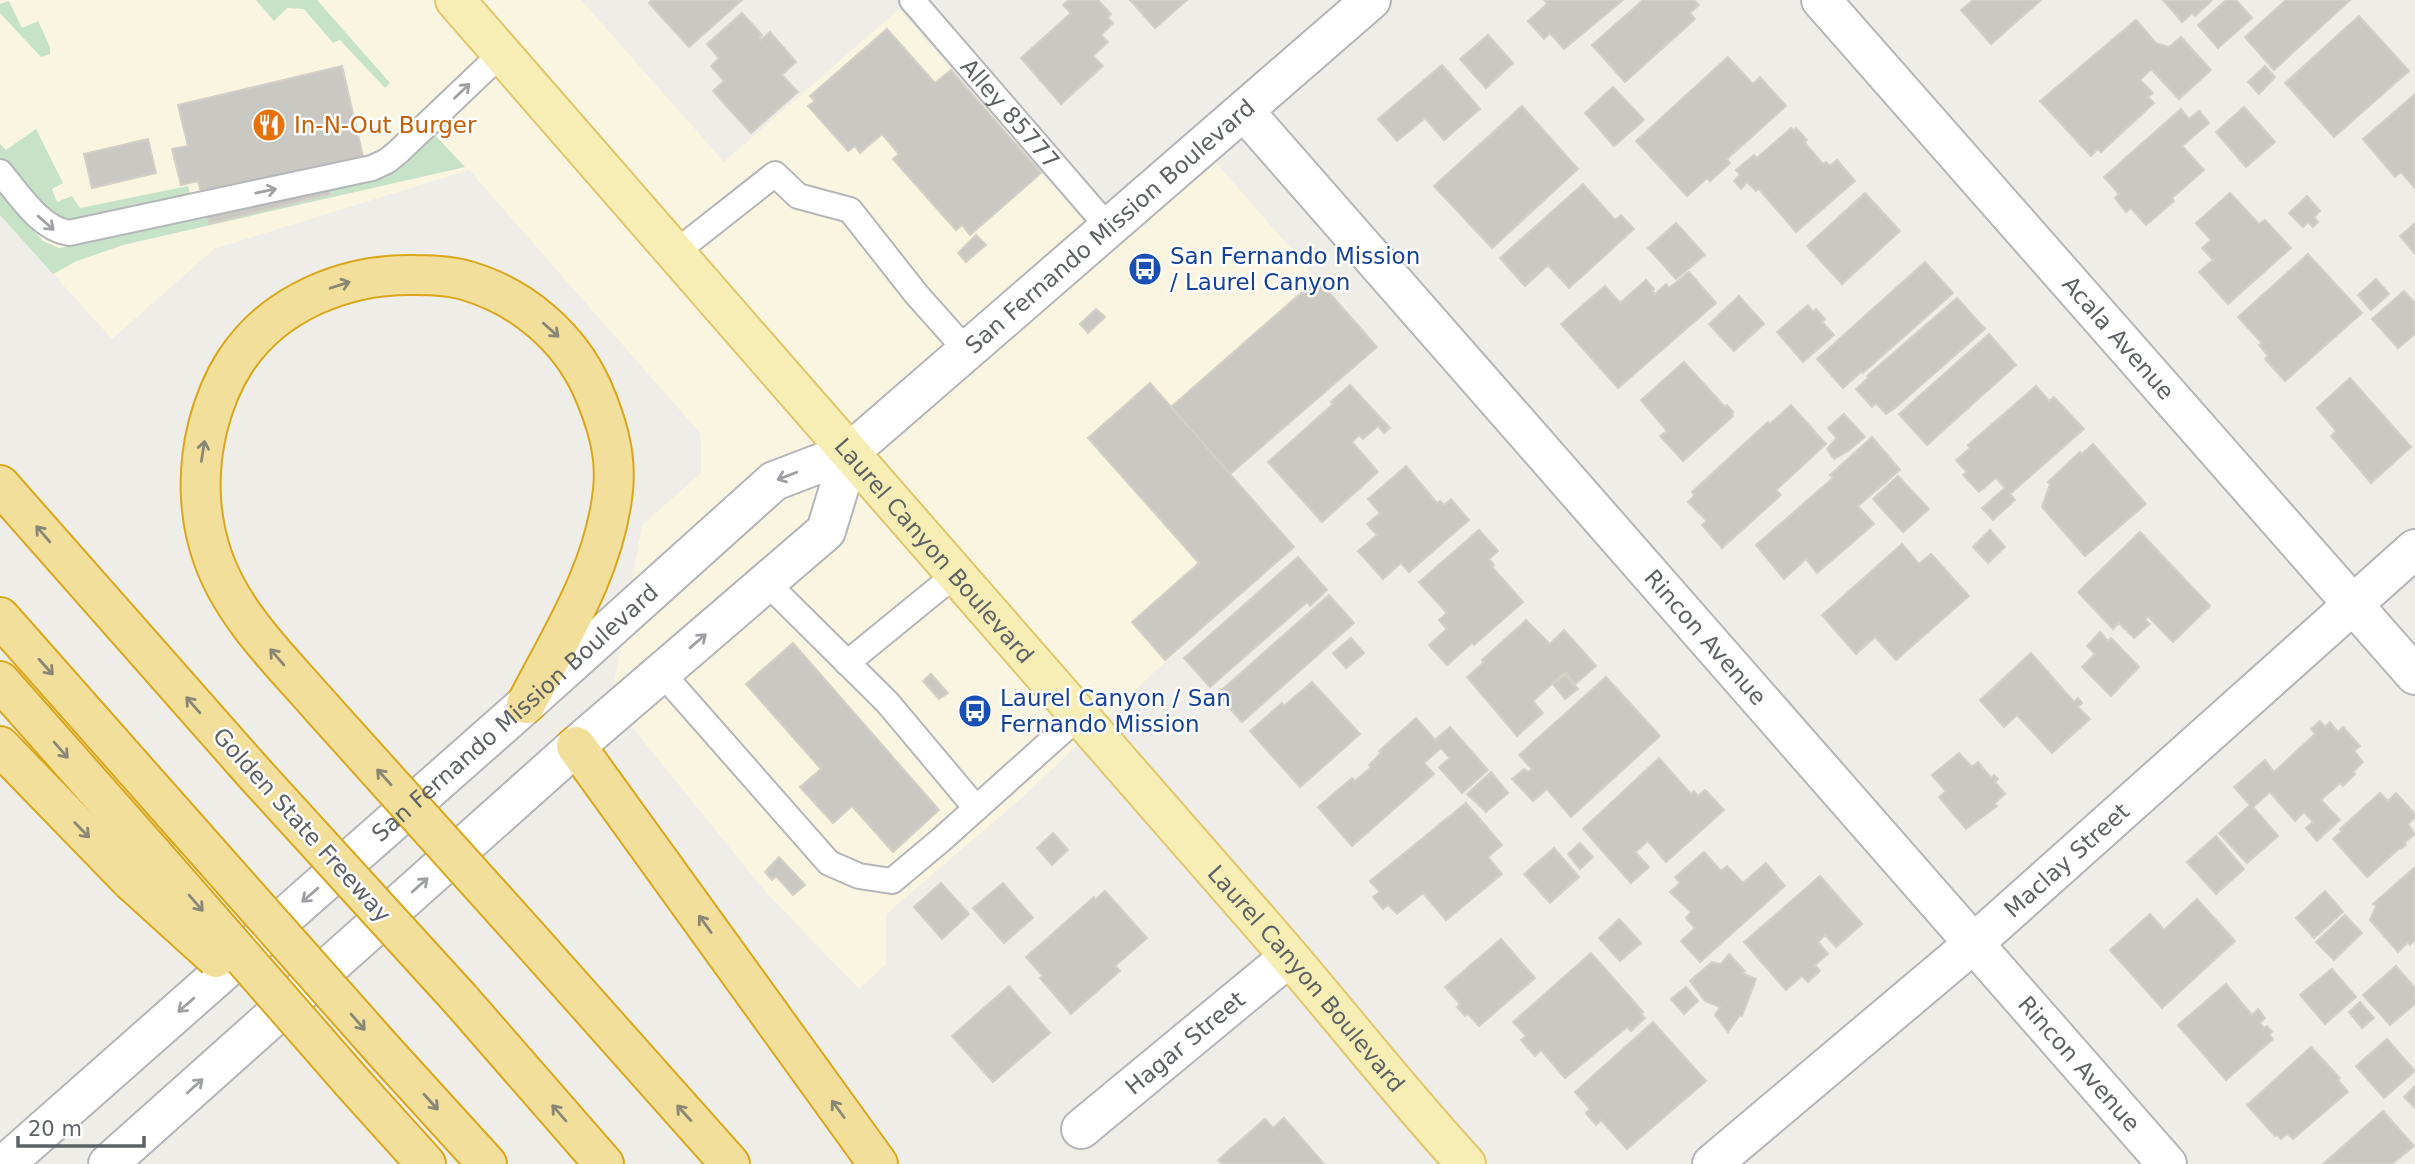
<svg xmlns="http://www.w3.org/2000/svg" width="2415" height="1164" viewBox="0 0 2415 1164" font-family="'DejaVu Sans',sans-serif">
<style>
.commercial{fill:#faf5e0}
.green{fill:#c6e3c7}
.building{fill:#cac8c3;stroke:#d3cfc6;stroke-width:2}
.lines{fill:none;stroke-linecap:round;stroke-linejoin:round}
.lane-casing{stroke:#b4b6ba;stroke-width:28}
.street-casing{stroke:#b4b6ba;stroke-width:42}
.secondary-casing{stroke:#b3b5b9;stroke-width:42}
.primary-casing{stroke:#e2c66c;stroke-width:42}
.highway-casing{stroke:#dba71a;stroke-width:42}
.lane{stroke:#fff;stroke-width:24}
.street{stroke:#fff;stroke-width:38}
.secondary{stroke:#fff;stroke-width:38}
.primary{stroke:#f6eeb4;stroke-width:38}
.highway{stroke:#f1df9b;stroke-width:38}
.highway-bridge-casing{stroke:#dba71a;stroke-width:42;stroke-linecap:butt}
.highway-bridge{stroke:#f1df9b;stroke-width:38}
.oneway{stroke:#9ea0a3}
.oneway2{stroke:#8a8775}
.labels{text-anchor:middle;stroke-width:5;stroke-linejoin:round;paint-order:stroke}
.street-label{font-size:23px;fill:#5e6165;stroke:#fff}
.food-label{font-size:23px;fill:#c56008;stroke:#fff;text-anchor:start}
.transit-label{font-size:23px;fill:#164399;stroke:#fff;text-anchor:start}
</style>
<rect width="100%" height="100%" fill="#efede7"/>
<!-- commercial -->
<path class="commercial" d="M0,0H581L724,162L899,9L1095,234L1216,163L1377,347L1230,474L1294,547L1151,675L1025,795L886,914V964L859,989L764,890L611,701L642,525L701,473V434L469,170L214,249L112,339L0,215Z"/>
<!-- green -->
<g class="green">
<path d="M256,0H317L390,83L385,88L340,40L333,43L304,9L287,8L274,21Z"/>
<path d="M9,1L22,28L38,21L50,47V54L41,57L0,13V4Z"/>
<path d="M36,129L63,183L52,189L57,202L72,196L80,208L188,186L190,193L71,220C41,211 21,180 0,158V144L6,150Z"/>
<path d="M434,134L465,167L123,245L77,261L53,274L0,215V193L43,241L59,248L78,245L332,184Z"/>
</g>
<!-- building -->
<g class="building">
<path d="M652,0H742L689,47L649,3Z"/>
<path d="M1069,0H1098L1111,14L1108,18L1113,23L1101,35L1108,42L1093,56L1103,66L1061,104L1021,58L1071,13L1063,5Z"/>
<path d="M1130,0H1187L1155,28Z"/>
<path d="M1544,0H1623L1564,49L1550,33L1544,39L1528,21L1547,4Z"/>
<path d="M1643,0H1694L1699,5L1690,13L1695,19L1625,82L1592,45Z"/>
<path d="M1973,0H2041L1991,44L1961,10Z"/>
<path d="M2163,0H2212L2195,16L2192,13L2182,22Z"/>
<path d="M2226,0H2236L2252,18L2218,48L2198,25Z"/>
<path d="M2286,0H2350L2274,70L2245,37Z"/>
<path d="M742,13L762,35L760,37L761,40L770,32L796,62L782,75L798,92L751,133L713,91L724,81L711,66L719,58L707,44Z"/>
<path d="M2359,16L2409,71L2334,137L2285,83Z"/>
<path d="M2136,20L2156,43L2169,47L2181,37L2211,70L2179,99L2151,69L2140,80L2153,93L2148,97L2154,103L2101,152L2098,149L2091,156L2040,101Z"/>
<path d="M887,29L935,83L951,70L1041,173L970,235L962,225L956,230L893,159L899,154L882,134L860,153L855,146L848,151L808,106L815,101L810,96Z"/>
<path d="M1488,35L1513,63L1486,88L1460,59Z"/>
<path d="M1728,57L1753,84L1760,77L1786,106L1727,159L1730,163L1710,181L1707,178L1687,196L1636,141Z"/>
<path d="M1442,65L1480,109L1444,140L1425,118L1397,141L1378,119Z"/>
<path d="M342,66L363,156L323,166L330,194L209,224L198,181L181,185L172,149L188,146L178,105Z"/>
<path d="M2265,66L2275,77L2259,94L2248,82Z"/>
<path d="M1613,87L1644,120L1614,146L1585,113Z"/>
<path d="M2415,94V188L2401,172L2395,177L2363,139Z"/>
<path d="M1522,106L1578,169L1492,248L1434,186Z"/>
<path d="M2244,107L2275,142L2246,167L2216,132Z"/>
<path d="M2181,109L2189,119L2199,111L2209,123L2182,146L2204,170L2172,198L2174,201L2146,225L2131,208L2126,212L2115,198L2119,194L2104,177Z"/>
<path d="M1791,128L1794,131L1796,128L1807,140L1804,142L1823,164L1826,162L1830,166L1837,160L1855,181L1796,232L1759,189L1756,191L1747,182L1741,189L1734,181L1740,175L1736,170L1754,155L1757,158Z"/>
<path d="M148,139L156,173L92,188L84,154Z"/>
<path d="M1583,184L1615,220L1621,215L1634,229L1569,288L1548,265L1525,286L1500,258Z"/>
<path d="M1865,193L1900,231L1842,284L1807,246Z"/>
<path d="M2230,193L2259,224L2265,220L2291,248L2228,304L2199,272L2213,260L2202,248L2211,240L2196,223Z"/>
<path d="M2307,196L2320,211L2314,217L2318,222L2313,227L2308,222L2303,227L2289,213Z"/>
<path d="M1676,223L1705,255L1676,279L1648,248Z"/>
<path d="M2415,223V254L2400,236Z"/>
<path d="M976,235L986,245L966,262L958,253Z"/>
<path d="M2308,254L2362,313L2285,381L2265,359L2268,356L2259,345L2262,343L2238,317Z"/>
<path d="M1925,262L1953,293L1863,373L1862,371L1843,388L1817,359Z"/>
<path d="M1689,272L1716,303L1618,388L1561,324L1605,286L1620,303L1646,280L1654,289L1652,291L1655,294L1666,284L1669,288Z"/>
<path d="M1317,279L1377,347L1230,474L1171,407Z"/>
<path d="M2376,279L2389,294L2371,310L2358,295Z"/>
<path d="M2404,291L2415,303V334L2398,348L2372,319Z"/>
<path d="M1739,296L1764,324L1734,351L1709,324Z"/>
<path d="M1957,298L1985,329L1895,408L1886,414L1876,403L1872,407L1856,389L1868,378L1867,376Z"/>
<path d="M1808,305L1813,312L1816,309L1825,319L1822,322L1834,335L1803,362L1777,332Z"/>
<path d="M1096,309L1105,317L1088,333L1080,324Z"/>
<path d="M1989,334L2016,365L1927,445L1899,414Z"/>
<path d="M1684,362L1725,407L1727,405L1733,412L1732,414L1733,416L1683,461L1660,436L1667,431L1641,400Z"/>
<path d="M2350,378L2411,447L2371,483L2331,436L2336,431L2317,408Z"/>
<path d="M1150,383L1294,547L1165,660L1132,622L1199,563L1088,438Z"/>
<path d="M1350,385L1390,428L1384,433L1378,426L1363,439L1359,435L1352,442L1378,472L1322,522L1268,462L1333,404L1331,402Z"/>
<path d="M2036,386L2049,401L2054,397L2084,429L2010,494L2015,500L1993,520L1982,508L2005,488L1996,478L1979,492L1963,475L1967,472L1956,460L1970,448L1968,445Z"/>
<path d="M1791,405L1826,444L1776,490L1781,495L1722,548L1702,525L1707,521L1688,502L1695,495L1692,492L1768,422L1770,424Z"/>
<path d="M1844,414L1865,437L1848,451L1834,459L1827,449L1837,438L1828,428Z"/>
<path d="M1872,437L1900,470L1858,506L1874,524L1817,573L1806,559L1784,579L1756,545L1833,478L1830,475Z"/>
<path d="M2093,444L2146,504L2085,556L2042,507L2050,484L2048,482L2080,452L2082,454Z"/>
<path d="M1406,466L1437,503L1440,501L1444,505L1451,499L1469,520L1409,572L1401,563L1383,579L1358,551L1377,535L1367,524L1380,513L1368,499Z"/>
<path d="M1898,476L1929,509L1903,532L1873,499Z"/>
<path d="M1479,530L1498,551L1489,559L1494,565L1492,567L1523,602L1474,645L1472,643L1447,665L1429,645L1447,629L1439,620L1447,613L1419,582Z"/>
<path d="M1990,530L2005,547L1988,563L1973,547Z"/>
<path d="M2140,532L2210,606L2173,642L2148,616L2145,620L2150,624L2134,638L2119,623L2113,629L2078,592Z"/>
<path d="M1902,544L1919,564L1931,554L1969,596L1896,660L1875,637L1856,654L1822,615Z"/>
<path d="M1298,557L1327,590L1310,606L1307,602L1210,687L1184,658Z"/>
<path d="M1329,595L1354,623L1242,722L1217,694Z"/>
<path d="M1526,620L1550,644L1564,630L1596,666L1575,684L1565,672L1533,701L1543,713L1517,736L1467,677L1484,662L1482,660Z"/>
<path d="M2100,632L2108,641L2111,638L2139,667L2111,696L2082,667L2095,654L2087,646Z"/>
<path d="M1351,638L1364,653L1346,668L1333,653Z"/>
<path d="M793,643L939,810L893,852L852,806L833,823L800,787L821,769L746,684Z"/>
<path d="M2031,653L2074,702L2078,698L2082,703L2078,707L2090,719L2052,753L2017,715L2004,727L1980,700Z"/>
<path d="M931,674L948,693L939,699L923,681Z"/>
<path d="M1565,675L1578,689L1565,699L1553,684Z"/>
<path d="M1606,677L1660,736L1571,817L1547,789L1533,801L1512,779L1524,769L1528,772L1532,769L1519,755Z"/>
<path d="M1312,682L1360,734L1300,787L1250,731L1282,703L1284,706Z"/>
<path d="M1416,718L1435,740L1450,727L1488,770L1462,793L1439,767L1450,758L1441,748L1424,763L1434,774L1352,846L1318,807L1352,778L1355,781L1371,767L1369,765L1381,753L1379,751Z"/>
<path d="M2320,721L2325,727L2330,722L2338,732L2343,727L2360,746L2354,751L2363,762L2353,772L2355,774L2343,786L2340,783L2321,800L2340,820L2317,841L2306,828L2313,822L2304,812L2295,821L2270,792L2253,807L2278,836L2247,863L2219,833L2250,805L2234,787L2265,760L2274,772L2315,734L2311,729Z"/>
<path d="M1959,753L1972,767L1978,762L1991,778L1994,775L1998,779L1995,782L2005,794L1994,804L1997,806L1966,829L1939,797L1946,791L1932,775Z"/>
<path d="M1659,758L1691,794L1694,791L1698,796L1705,790L1724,810L1666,862L1648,841L1635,852L1649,867L1631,883L1583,829Z"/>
<path d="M1491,772L1508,793L1486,812L1467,794Z"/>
<path d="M2380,793L2388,801L2396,793L2415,814V817L2408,824L2415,834L2404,843L2406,845L2401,849L2400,848L2367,877L2333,839L2342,831L2340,829Z"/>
<path d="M1466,803L1502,845L1488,857L1502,874L1446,920L1423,893L1397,914L1388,905L1383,909L1373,897L1380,892L1370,881Z"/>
<path d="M1053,833L1068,850L1052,865L1037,848Z"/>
<path d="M2216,836L2244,869L2216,894L2187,862Z"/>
<path d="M1580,843L1593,857L1580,869L1568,854Z"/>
<path d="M1554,848L1579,877L1550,903L1524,874Z"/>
<path d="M1704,852L1721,871L1727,866L1743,883L1766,863L1785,886L1700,962L1681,941L1695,928L1686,918L1691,912L1670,892L1680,883L1675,877Z"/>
<path d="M779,857L805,885L793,895L776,876L772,880L765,872Z"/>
<path d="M2415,867V940L2410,945L2408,942L2398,952L2370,920L2376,906L2373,904Z"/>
<path d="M1820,876L1862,924L1836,947L1825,935L1818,942L1828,954L1815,965L1820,971L1808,982L1802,976L1786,990L1744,942Z"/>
<path d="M941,883L969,914L942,939L914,907Z"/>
<path d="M1003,883L1033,918L1004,943L973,908Z"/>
<path d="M1105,891L1147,938L1115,966L1120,971L1071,1014L1040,978L1043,976L1026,957L1094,897L1095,900Z"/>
<path d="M2325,891L2343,912L2314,938L2296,918Z"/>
<path d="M2197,899L2235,941L2162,1008L2110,950L2150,914L2164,930Z"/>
<path d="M2345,915L2362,933L2334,960L2316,942Z"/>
<path d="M1619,919L1641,943L1620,961L1599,938Z"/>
<path d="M1501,939L1535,978L1479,1026L1468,1014L1465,1016L1457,1007L1460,1004L1445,987Z"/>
<path d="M1591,953L1643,1012L1641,1014L1645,1018L1631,1031L1627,1027L1565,1078L1541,1050L1535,1056L1521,1040L1526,1036L1513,1022Z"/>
<path d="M1729,954L1745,971L1742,973L1756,979L1742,1016L1740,1015L1728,1032L1715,1015L1720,1007L1705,1001L1690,981L1712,962L1721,964Z"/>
<path d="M2396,966L2415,988V1004L2390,1025L2363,995Z"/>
<path d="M2332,969L2356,997L2325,1024L2300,995Z"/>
<path d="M2226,984L2252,1015L2258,1009L2265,1018L2260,1023L2264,1028L2267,1026L2272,1032L2269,1035L2273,1039L2226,1080L2178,1025Z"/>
<path d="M1009,986L1050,1033L993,1082L952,1036Z"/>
<path d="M1686,987L1698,1001L1684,1014L1671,999Z"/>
<path d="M2360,1002L2374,1018L2362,1028L2349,1012Z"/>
<path d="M1653,1022L1706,1081L1627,1149L1601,1120L1596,1125L1586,1113L1590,1109L1575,1092Z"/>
<path d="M2387,1039L2415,1071L2384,1098L2356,1066Z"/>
<path d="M2311,1047L2340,1078L2338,1080L2348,1092L2293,1139L2287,1134L2281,1139L2276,1134L2275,1136L2247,1105Z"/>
<path d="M2415,1086V1108L2404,1097Z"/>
<path d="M2383,1111L2414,1146L2392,1164H2323Z"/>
<path d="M1284,1118L1324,1164H1222L1218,1160L1265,1119L1273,1128Z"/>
</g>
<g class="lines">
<defs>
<g id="lane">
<path id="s1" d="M912,0L1109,228"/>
<path d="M0,172C19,194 39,228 69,233L372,168L387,161L398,152L502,53"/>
<path d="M676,252L775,174L798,196L850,210L917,295L967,351"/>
<path d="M766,582L887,702L976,808"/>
<path d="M847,663L956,574"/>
<path d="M661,672L829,863L859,876L892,881L942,839L1078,717"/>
</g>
<g id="street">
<path id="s2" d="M1821,0L2415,675"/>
<path id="s3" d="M1244,111L2167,1164"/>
<path id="s4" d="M1081,1129L1289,957"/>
</g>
<g id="secondary">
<path id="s5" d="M5,1164L526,704L774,481L850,452L1371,0"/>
<path d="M108,1164L576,746L826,531L850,452"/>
<path id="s6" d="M1712,1164L1973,944L2415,549"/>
</g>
<g id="primary">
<path id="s7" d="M455,0C727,311 996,624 1270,934C1336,1010 1398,1090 1466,1164"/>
</g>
<g id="highway">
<path d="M0,485L255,774"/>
<path d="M0,617L183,824"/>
<path d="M0,681L151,852"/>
<path d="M322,708C283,663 233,616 213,558C198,516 197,469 208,426C214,403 222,382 235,362C274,302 347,273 416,275C433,275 452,276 468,281C522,297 569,337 592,388C606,420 617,454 613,490C605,568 562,635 526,704"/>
<path d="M0,746L131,881"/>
<path d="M576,746L878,1164"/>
<path d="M528,937L730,1164"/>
<path d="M461,1000L604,1164"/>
<path d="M385,1052L487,1164"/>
<path d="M352,1082L426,1164"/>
</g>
</defs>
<!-- lane casing -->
<use href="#lane" class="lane-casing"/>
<!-- street casing -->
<use href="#street" class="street-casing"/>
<!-- secondary casing -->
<use href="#secondary" class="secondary-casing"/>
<!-- primary casing -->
<use href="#primary" class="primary-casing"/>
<!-- highway casing -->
<use href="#highway" class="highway-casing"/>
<!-- lane -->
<use href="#lane" class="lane"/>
<!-- street -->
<use href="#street" class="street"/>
<!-- secondary -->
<use href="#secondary" class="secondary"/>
<!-- primary -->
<use href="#primary" class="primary"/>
<!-- highway -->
<use href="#highway" class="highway"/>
<defs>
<g id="highway-bridge">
<path d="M322,708L528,937"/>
<path d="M255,774L461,1000"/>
<path d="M183,824L385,1052"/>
<path d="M151,852L352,1082"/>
<path d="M131,881L216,958"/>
</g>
</defs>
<!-- highway-bridge casing -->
<use href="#highway-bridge" class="highway-bridge-casing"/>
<!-- highway-bridge -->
<use href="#highway-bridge" class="highway-bridge"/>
</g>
<!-- one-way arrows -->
<defs><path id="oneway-shaft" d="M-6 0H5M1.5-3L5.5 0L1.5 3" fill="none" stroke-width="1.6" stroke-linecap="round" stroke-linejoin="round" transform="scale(1.75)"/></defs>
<g class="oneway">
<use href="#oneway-shaft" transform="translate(462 91) rotate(-44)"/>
<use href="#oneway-shaft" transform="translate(266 191) rotate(-12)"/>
<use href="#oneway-shaft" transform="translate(46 223) rotate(41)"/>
<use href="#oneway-shaft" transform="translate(787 476) rotate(159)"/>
<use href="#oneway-shaft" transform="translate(698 641) rotate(-41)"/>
<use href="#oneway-shaft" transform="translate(420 885) rotate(-42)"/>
<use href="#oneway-shaft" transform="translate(310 895) rotate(139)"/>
<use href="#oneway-shaft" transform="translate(186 1005) rotate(139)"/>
<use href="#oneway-shaft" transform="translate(195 1086) rotate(-42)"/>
</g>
<g class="oneway2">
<use href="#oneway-shaft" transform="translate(340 285) rotate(-18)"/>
<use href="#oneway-shaft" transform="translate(551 330) rotate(42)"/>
<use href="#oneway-shaft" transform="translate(203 451) rotate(-81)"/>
<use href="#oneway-shaft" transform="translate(43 534) rotate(-131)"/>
<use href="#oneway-shaft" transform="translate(277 657) rotate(-131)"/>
<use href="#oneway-shaft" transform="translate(46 667) rotate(48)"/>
<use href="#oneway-shaft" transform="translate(193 705) rotate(-131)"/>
<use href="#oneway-shaft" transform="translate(61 750) rotate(49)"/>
<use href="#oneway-shaft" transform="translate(384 777) rotate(-132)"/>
<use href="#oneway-shaft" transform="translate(82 830) rotate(46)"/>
<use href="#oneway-shaft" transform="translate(196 903) rotate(49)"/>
<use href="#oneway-shaft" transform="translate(705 924) rotate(-126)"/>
<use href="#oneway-shaft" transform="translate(358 1022) rotate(49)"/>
<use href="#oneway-shaft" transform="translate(431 1102) rotate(48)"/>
<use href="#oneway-shaft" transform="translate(838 1109) rotate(-126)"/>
<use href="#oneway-shaft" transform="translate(559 1113) rotate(-131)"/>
<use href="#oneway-shaft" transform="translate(684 1113) rotate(-132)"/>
</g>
<!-- icons -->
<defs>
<symbol id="restaurant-disc" viewBox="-11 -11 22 22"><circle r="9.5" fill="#e8710a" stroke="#fff"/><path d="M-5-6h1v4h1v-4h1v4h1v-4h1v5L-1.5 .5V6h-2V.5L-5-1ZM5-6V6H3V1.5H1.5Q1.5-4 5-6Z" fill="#fff"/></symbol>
<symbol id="bus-disc" viewBox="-11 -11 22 22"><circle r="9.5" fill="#1a4fb4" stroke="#fff"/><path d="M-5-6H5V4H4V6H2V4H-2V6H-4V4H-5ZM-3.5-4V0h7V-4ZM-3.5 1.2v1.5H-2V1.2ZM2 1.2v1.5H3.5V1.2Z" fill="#fff"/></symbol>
</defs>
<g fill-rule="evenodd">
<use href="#restaurant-disc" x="250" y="106" width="38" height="38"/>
<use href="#bus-disc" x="1126" y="250" width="38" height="38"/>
<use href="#bus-disc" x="956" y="692" width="38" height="38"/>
</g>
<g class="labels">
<!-- street labels -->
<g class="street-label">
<text dy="8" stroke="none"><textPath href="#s1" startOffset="150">Alley 85777</textPath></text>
<text dy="8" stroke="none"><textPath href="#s5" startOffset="1454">San Fernando Mission Boulevard</textPath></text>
<text dy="8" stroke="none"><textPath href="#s2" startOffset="450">Acala Avenue</textPath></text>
<text dy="8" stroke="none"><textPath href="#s7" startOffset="730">Laurel Canyon Boulevard</textPath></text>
<text dy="8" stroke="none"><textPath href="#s3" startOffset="700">Rincon Avenue</textPath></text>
<text dy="8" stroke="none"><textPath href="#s5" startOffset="681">San Fernando Mission Boulevard</textPath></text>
<text transform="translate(302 825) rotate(48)" y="8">Golden State Freeway</text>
<text dy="8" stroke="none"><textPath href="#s6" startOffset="467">Maclay Street</textPath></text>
<text dy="8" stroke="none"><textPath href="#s7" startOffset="1297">Laurel Canyon Boulevard</textPath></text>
<text dy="8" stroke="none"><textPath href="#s4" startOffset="135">Hagar Street</textPath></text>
<text dy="8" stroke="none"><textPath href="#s3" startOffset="1267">Rincon Avenue</textPath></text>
</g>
<!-- food labels -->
<g class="food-label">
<text x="294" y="133">In-N-Out Burger</text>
</g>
<!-- transit labels -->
<g class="transit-label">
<text x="1170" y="264">San Fernando Mission<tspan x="1170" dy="26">/ Laurel Canyon</tspan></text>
<text x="1000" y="706">Laurel Canyon / San<tspan x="1000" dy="26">Fernando Mission</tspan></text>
</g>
</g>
<!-- scale -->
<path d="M18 1136v10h126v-10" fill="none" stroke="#5e6165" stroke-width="3.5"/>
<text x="28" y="1136" font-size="21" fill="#5e6165" stroke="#ffffff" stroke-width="5" paint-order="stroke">20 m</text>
</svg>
